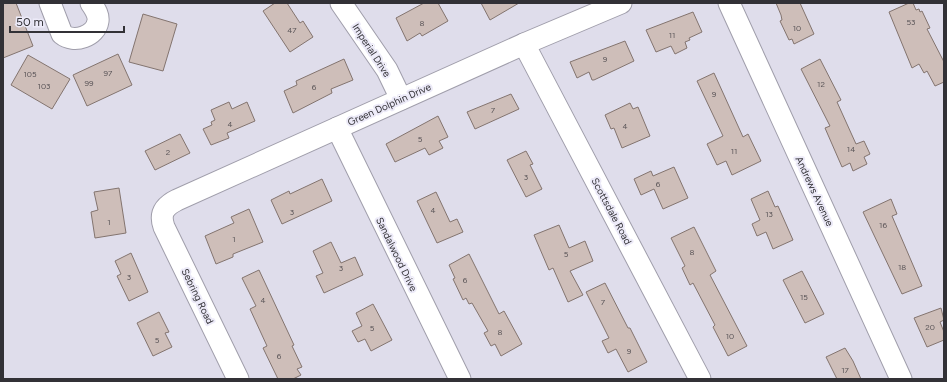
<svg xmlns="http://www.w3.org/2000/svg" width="947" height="382" viewBox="0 0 947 382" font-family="Figtree,sans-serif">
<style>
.building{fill:#cebeb9;stroke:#83746f}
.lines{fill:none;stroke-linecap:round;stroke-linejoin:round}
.minor-casing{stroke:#a09eab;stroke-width:23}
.minor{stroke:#fff;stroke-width:21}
.labels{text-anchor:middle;stroke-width:4;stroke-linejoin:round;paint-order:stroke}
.number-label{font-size:8px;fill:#595457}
.street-label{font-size:10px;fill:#323136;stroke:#eceaf8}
</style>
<rect width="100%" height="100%" fill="#dfddeb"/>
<!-- building -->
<g class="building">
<path d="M3,3H16L33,46L3,58Z"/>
<path d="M275,3H287L300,23L303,21L313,37L290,52L263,11Z"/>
<path d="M424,3H438L448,21L422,36L420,33L407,41L396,18Z"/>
<path d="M481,3H519L490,20Z"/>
<path d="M776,3H800L814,34L794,44L792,39L789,40L780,21L782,20L781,15Z"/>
<path d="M909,3H913L916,10L919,9L920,12L922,11L930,28L927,29L944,62V82L935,86L927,71L924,73L919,64L912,68L889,12Z"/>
<path d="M693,12L702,32L689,38L690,40L685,42L687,48L675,54L671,46L656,52L646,30Z"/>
<path d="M143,14L177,24L163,71L129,62Z"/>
<path d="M625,41L634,61L594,80H592L589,72L577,78L570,62Z"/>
<path d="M118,54L132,85L87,106L73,75Z"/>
<path d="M28,55L70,79L52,109L11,85Z"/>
<path d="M344,59L353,80L331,89L332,93L293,113L284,91L297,85L296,81Z"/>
<path d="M820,59L841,100L837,102L856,144L864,141L870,154L864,157L867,164L853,171L850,163L842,167L825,128L830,126L801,69Z"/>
<path d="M714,73L743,137L748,134L761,161L732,175L726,161L717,165L707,144L723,136L697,81Z"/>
<path d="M511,94L519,109L475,129L467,112Z"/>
<path d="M229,102L232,109L247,102L255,121L227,133L229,138L211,145L203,129L212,125L211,122L215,120L211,110Z"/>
<path d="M630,103L633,109L638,107L650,136L622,148L614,128L611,129L605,115Z"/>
<path d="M438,116L448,137L439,141L443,148L429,155L425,148L395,162L386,144Z"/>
<path d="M180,134L190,153L155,170L145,151Z"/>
<path d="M526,151L533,164L530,165L542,189L526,197L507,160Z"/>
<path d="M674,167L688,198L663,209L654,189L641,195L634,179L651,171L653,176Z"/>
<path d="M322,179L332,201L282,224L271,200L289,191L290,194Z"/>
<path d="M119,188L126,233L95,238L91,212L98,210L94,192Z"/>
<path d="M768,191L775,207L778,206L793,240L773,249L766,232L757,236L752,224L760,220L751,199Z"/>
<path d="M436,192L450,222L457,219L463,232L437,243L417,201Z"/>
<path d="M891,199L897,214L892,216L922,286L902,294L863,212Z"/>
<path d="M249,209L263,242L233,254V257L216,264L205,236L234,223L231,217Z"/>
<path d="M559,225L569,248L585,241L593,261L570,271L583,295L568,302L553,268L549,270L534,235Z"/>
<path d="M694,227L716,271L710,275L747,346L728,356L713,327L715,325L693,283L690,285L682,268L685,266L671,238Z"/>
<path d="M331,242L341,263L355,257L363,275L324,293L316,276L323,273L313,251Z"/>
<path d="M131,253L148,292L129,301L117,276L121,274L115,261Z"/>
<path d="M469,254L499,314L504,311L522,344L501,356L495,344L491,346L484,333L488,331L472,303L469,304L466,298L463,300L453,279L455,278L449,265Z"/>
<path d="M259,270L294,345L292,346L302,367L297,369L301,375L293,379H278L263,348L267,346L250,309L256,306L242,278Z"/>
<path d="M802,271L824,314L805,323L783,280Z"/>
<path d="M605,283L628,328H630L647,362L628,372L616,349L608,353L602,341L609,338L586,292Z"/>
<path d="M373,304L392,340L371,351L365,339L358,342L352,331L362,326L356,313Z"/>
<path d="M941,308L944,320L940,322L944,332V340L927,347L914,318Z"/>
<path d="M159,312L169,332L165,333L172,347L153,356L137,323Z"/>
<path d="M845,348L853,361L861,379H837L826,357Z"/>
</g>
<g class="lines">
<defs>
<g id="minor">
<path d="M50,3L62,34C74,44 96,36 98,21C99,14 94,8 91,3"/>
<path d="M341,3L387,70L401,99"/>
<path d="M729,3L901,379"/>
<path d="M524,44L700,379"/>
<path d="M337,128L460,379"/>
<path d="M238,379L164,227C159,213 165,206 177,200L524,44L621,3"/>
</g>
</defs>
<!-- minor casing -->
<use href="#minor" class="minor-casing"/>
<!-- minor -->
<use href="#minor" class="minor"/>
</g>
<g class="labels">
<!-- number labels -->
<g class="number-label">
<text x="911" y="25">53</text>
<text x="422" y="26">8</text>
<text x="797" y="31">10</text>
<text x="292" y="33">47</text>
<text x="672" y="38">11</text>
<text x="605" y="62">9</text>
<text x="108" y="76">97</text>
<text x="30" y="77">105</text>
<text x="89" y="86">99</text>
<text x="821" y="87">12</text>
<text x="44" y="89">103</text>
<text x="314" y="90">6</text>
<text x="714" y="97">9</text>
<text x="493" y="113">7</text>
<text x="230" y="127">4</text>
<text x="625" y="129">4</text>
<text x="420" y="142">5</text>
<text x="851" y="152">14</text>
<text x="734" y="154">11</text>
<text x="168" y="155">2</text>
<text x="526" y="180">3</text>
<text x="658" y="187">6</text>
<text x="433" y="213">4</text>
<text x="292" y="215">3</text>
<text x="769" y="217">13</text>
<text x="109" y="225">1</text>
<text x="883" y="228">16</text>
<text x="234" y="242">1</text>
<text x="692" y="255">8</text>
<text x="566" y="257">5</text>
<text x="902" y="270">18</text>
<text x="341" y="271">3</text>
<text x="129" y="280">3</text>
<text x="465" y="283">6</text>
<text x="804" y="300">15</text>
<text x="263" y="303">4</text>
<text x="603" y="305">7</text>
<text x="930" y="330">20</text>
<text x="372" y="331">5</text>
<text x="500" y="335">8</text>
<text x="730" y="339">10</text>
<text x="157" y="343">5</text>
<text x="629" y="354">9</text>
<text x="279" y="359">6</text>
<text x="845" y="373">17</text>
</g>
<!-- street labels -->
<g class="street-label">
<text transform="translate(372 50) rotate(57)" y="4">Imperial Drive</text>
<text transform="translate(389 104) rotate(-24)" y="4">Green Dolphin Drive</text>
<text transform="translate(815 191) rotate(65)" y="4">Andrews Avenue</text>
<text transform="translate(612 211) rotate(62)" y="4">Scottsdale Road</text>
<text transform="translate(397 254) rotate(64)" y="4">Sandalwood Drive</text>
<text transform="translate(198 296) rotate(64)" y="4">Sebring Road</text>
</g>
</g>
<!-- border -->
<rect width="947" height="382" fill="none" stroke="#323136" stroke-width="8"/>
<!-- scale -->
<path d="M10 26v6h114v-6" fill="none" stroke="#323136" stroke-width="2"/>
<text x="16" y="26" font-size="12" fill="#323136" stroke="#eceaf8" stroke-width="3" paint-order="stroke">50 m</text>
</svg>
